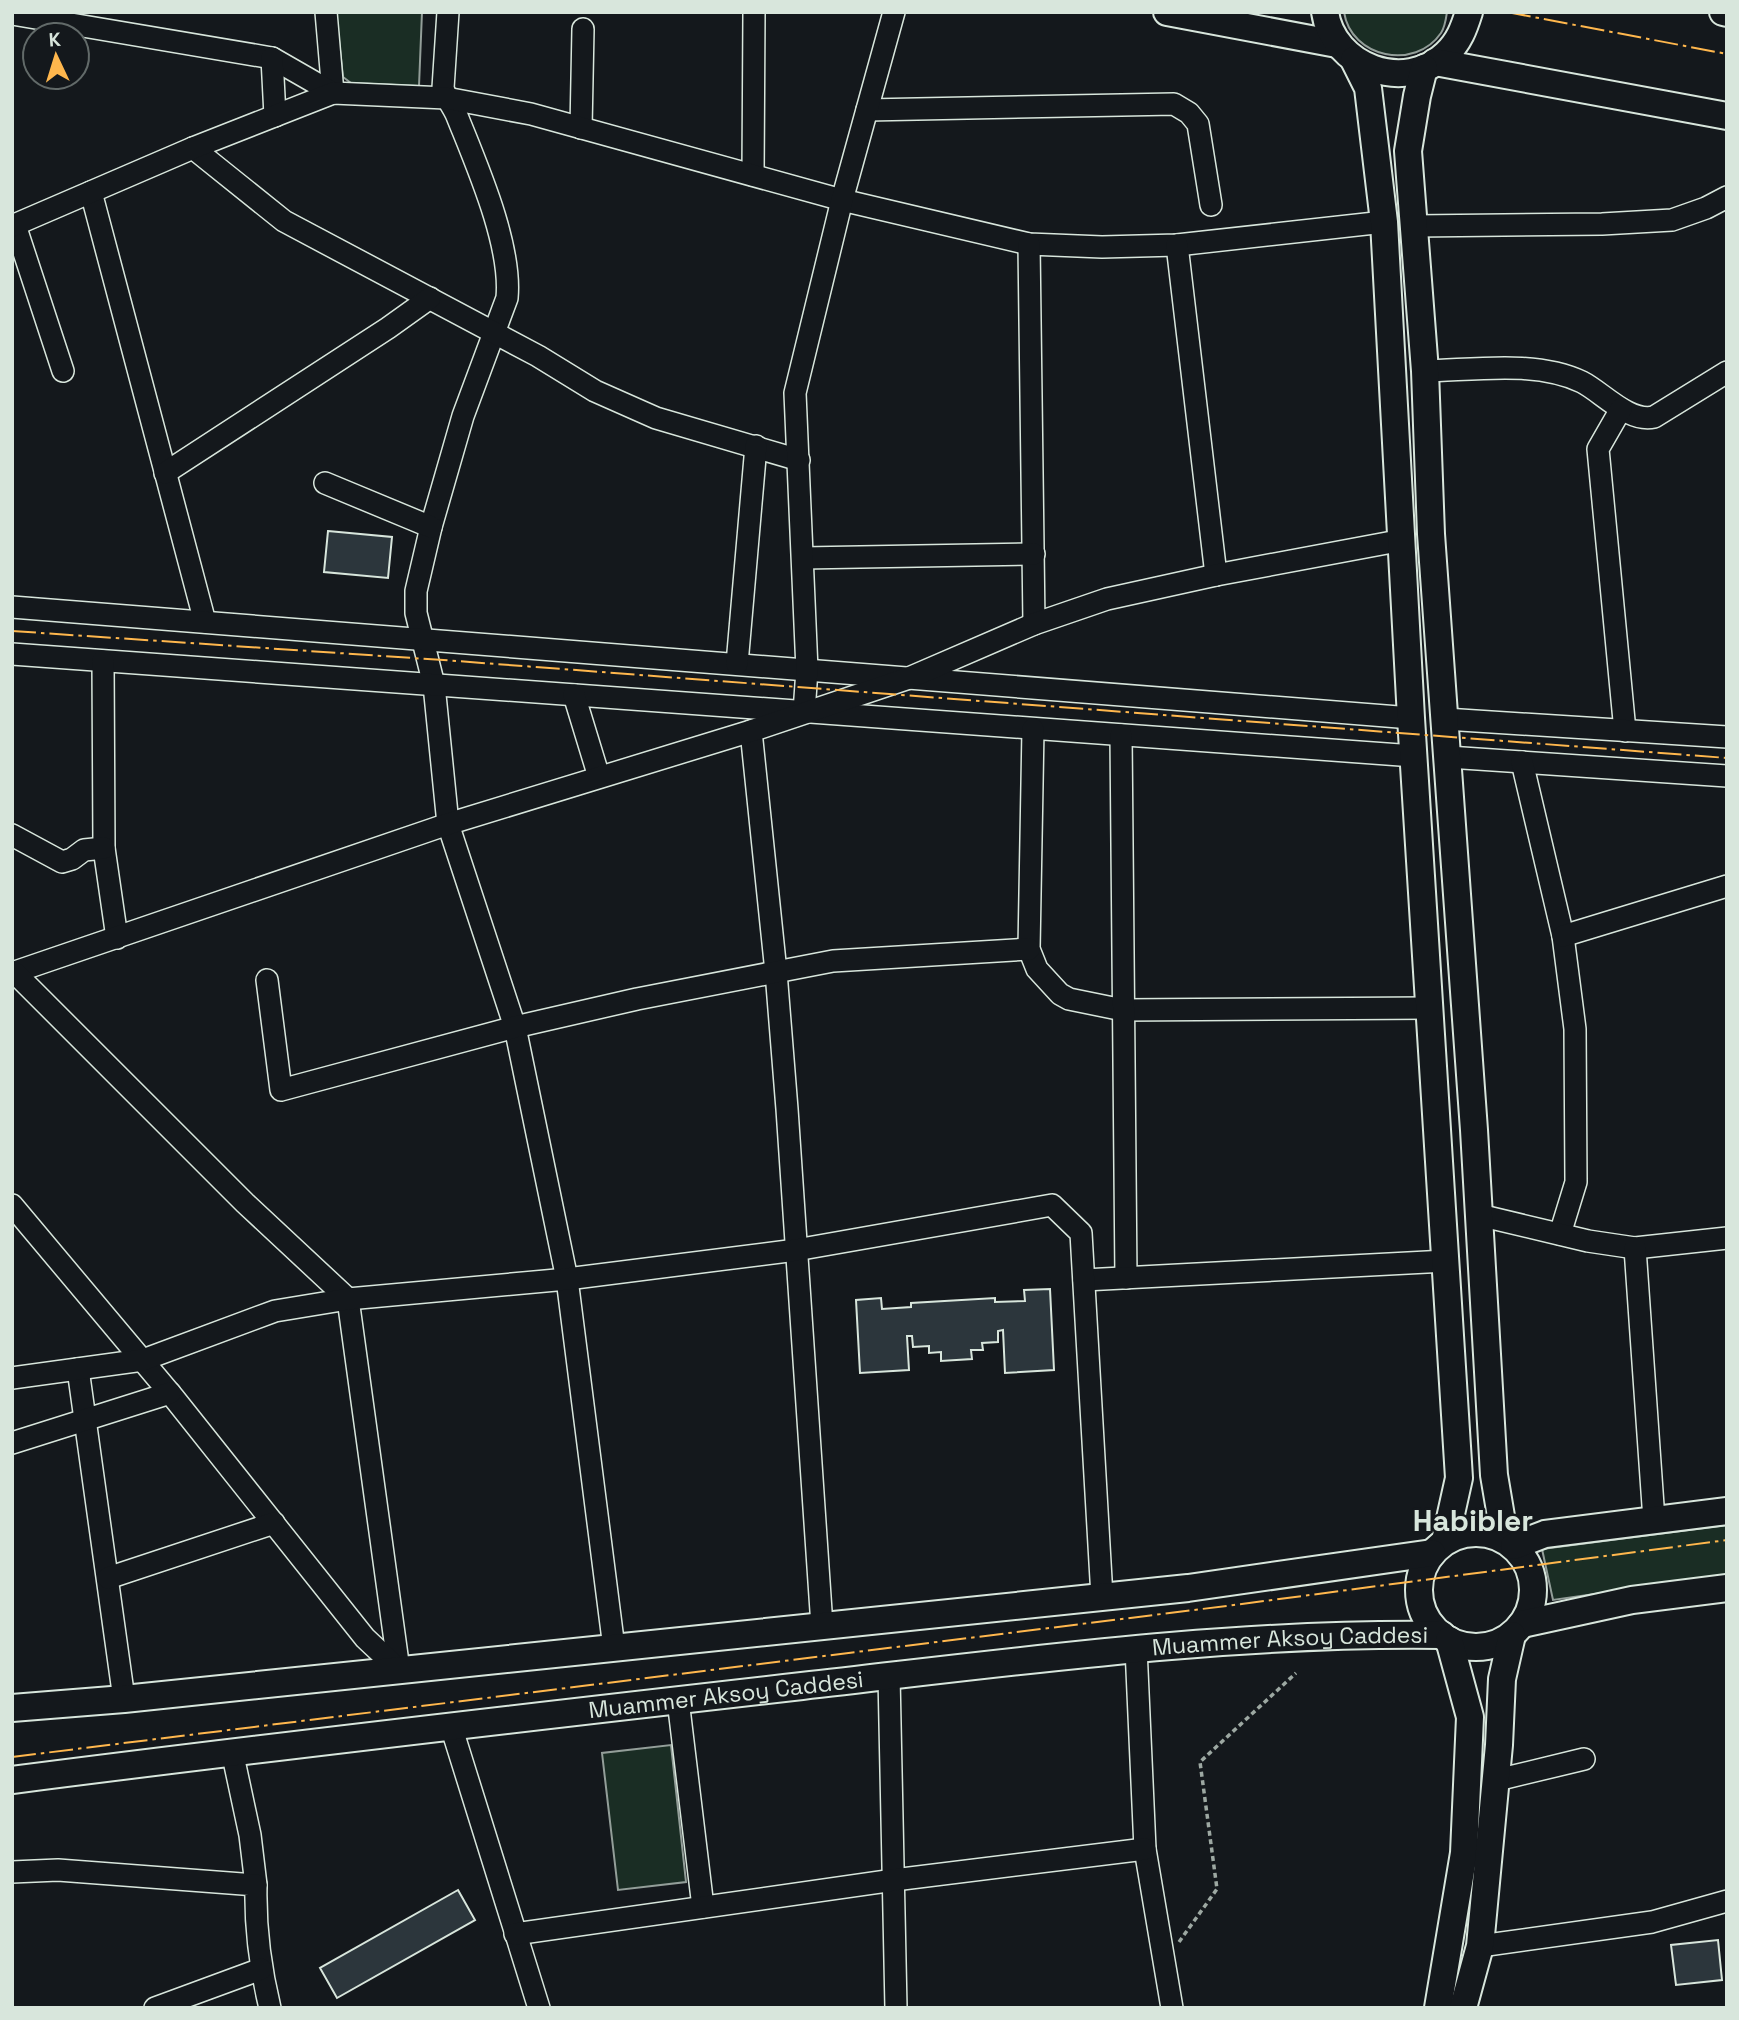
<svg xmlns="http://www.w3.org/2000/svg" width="1739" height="2020" viewBox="0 0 1739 2020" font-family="'Space Grotesk',sans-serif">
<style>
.green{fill:#1a2d24;stroke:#939e99;stroke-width:2}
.building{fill:#2c363c;stroke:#d8e6dc;stroke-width:2}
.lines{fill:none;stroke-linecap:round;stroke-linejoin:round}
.minor-casing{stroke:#d8e6dc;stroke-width:24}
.major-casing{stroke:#d8e6dc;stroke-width:30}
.path{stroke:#9da8a2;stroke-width:3.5;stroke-dasharray:5 3.5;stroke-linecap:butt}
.minor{stroke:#14181c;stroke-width:21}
.major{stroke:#14181c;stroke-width:26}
.power{stroke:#ffb74d;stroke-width:2;stroke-dasharray:24 5 3.5 5;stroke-linecap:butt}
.labels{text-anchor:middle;stroke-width:5;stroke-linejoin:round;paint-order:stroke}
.street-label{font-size:23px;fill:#d8e6dc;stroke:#14181c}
.district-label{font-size:30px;font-weight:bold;fill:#d8e6dc;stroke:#14181c}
</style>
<rect width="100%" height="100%" fill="#14181c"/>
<!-- green -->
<g class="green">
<path d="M336,12H422L419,86L351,83L343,77Z"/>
<path d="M1344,12H1447C1446,19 1445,27 1441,33C1415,71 1351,58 1344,12Z"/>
<path d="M1727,1525V1575L1553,1600L1542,1549Z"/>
<path d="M671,1745L686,1882L618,1890L602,1753Z"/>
</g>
<!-- building -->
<g class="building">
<path d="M328,531L392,537L388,578L324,572Z"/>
<path d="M1050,1289L1054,1370L1005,1373L1003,1330L998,1331V1342L982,1343L983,1350H971L972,1359L941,1361V1352L929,1353V1346L913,1347L912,1336H907L909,1370L860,1373L856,1300L881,1298L882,1309L911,1307V1303L995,1298V1302L1025,1301L1024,1290Z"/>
<path d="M458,1890L475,1920L337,1998L320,1968Z"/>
<path d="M1718,1940L1722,1980L1676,1985L1671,1945Z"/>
</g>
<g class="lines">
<defs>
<g id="minor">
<path d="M326,12L333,93"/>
<path d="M448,12L443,88C446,99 453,106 457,116C477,166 512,245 507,298L463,416L431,527L416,591V613L434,685L448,824L515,1027L567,1279L614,1648"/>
<path d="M12,14L272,58L333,93"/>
<path d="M272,58L275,116"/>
<path d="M867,110L1174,104L1189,113L1198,124L1211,205"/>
<path d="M581,128L583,29"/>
<path d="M193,148L284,221L538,356L595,391L656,418L799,460"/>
<path d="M753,175L754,12"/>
<path d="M91,192L205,622"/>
<path d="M15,225L63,371"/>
<path d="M12,226L193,148L333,93L446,98L531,114L842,200L1029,244L1102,247L1177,245L1384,222"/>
<path d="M1415,226L1602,224L1672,220L1706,208L1727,197"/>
<path d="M1029,244L1034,624"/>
<path d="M1177,245L1216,575"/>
<path d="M1425,371C1474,370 1536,360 1582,382C1602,392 1629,423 1654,417L1727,372"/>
<path d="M1621,409L1598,449L1625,731"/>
<path d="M165,473L388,328L430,298"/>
<path d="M325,483L431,527"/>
<path d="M803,558L1034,554"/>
<path d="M12,607L1411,718"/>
<path d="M12,654L1414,756"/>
<path d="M103,661L104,848L117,938"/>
<path d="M737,664L756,446"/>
<path d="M574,695L599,777"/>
<path d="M804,712L807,670L795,393L842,200L894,12"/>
<path d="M1445,719L1727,737"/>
<path d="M1033,729L1029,949L1037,969L1060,994L1069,999L1123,1010L1430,1008"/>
<path d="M751,731L776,972L787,1109L822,1626"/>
<path d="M1121,735L1126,1278"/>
<path d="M1448,757L1727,776"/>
<path d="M1522,762L1563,936L1575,1029L1576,1182L1560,1234"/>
<path d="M12,835L62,862L72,859L84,850L104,848"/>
<path d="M1563,936L1727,886"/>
<path d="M12,973L448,824L751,731L909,678L1034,624L1107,599L1216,575L1403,540"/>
<path d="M15,973L245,1203L348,1299L399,1670"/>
<path d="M267,980L281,1090L515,1027L637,999L776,972L833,961L1029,949"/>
<path d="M12,1205L174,1398L365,1638L399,1670"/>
<path d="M1479,1215L1588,1241L1635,1248L1727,1238"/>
<path d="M1635,1248L1654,1520"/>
<path d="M1084,1280L1446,1261"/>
<path d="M78,1369L124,1699"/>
<path d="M12,1378L143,1360L275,1311L348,1299L567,1279L796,1250L1052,1205L1081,1233L1102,1597"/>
<path d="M12,1443L170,1393"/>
<path d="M108,1578L274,1523"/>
<path d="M1136,1648L1145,1849L1172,2008"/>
<path d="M889,1676L896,2008"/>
<path d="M678,1700L703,1907"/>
<path d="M451,1726L539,2008"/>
<path d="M232,1751L250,1835L256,1885"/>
<path d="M1497,1780L1584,1759"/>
<path d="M12,1872L58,1870L256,1885C255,1927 260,1967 270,2008"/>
<path d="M515,1934L894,1880L1145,1849"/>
<path d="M1480,1946L1652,1922L1727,1901"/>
<path d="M155,2008L261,1969"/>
</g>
<g id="major">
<path d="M1167,12L1337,44"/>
<path d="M1325,12C1333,67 1405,94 1446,54C1459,42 1464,28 1469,12"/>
<path d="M1723,12L1727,13"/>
<path d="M1354,60L1368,88L1384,222L1411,718L1459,1478L1445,1541"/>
<path d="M1435,62L1727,116"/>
<path d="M1424,68L1417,96L1408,151L1425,371L1431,534L1474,1130L1494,1475L1505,1540"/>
<circle cx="1476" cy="1590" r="57"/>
<path d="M1514,1546L1545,1534L1727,1511"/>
<path d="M1522,1624L1632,1600L1727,1588"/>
<path d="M12,1708L124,1699L1188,1588L1432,1553"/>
<path id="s1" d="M12,1780C275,1746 538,1716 802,1686C1015,1662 1228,1632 1442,1635"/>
<path d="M1438,2008L1464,1853L1470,1717L1449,1640"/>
<path d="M1463,2008L1480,1946L1499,1745L1502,1679L1512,1635"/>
</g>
</defs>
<!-- minor casing -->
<use href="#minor" class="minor-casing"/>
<!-- major casing -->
<use href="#major" class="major-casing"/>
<!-- path -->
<path class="path" d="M1179,1942L1217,1889L1200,1762L1296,1673"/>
<!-- minor -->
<use href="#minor" class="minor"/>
<!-- major -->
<use href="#major" class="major"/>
<!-- power -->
<g class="power">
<path d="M1507,12L1727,54"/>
<path d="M12,631L457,661L1727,758"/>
<path d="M12,1757L1234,1605L1727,1540"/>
</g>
</g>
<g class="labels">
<!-- street labels -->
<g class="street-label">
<text dy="8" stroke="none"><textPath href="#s1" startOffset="1286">Muammer Aksoy Caddesi</textPath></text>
<text dy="8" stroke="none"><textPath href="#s1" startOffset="719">Muammer Aksoy Caddesi</textPath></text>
</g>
<!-- district labels -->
<g class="district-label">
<text x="1473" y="1531">Habibler</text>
</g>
</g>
<!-- border -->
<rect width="1739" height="2020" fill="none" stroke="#d8e6dc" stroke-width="28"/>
<!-- north arrow -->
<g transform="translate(56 56) rotate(356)"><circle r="33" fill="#14181c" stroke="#626a69" stroke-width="2"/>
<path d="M0-5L12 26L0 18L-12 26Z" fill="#ffb74d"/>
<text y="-10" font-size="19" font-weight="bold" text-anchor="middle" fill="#d8e6dc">K</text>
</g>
</svg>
